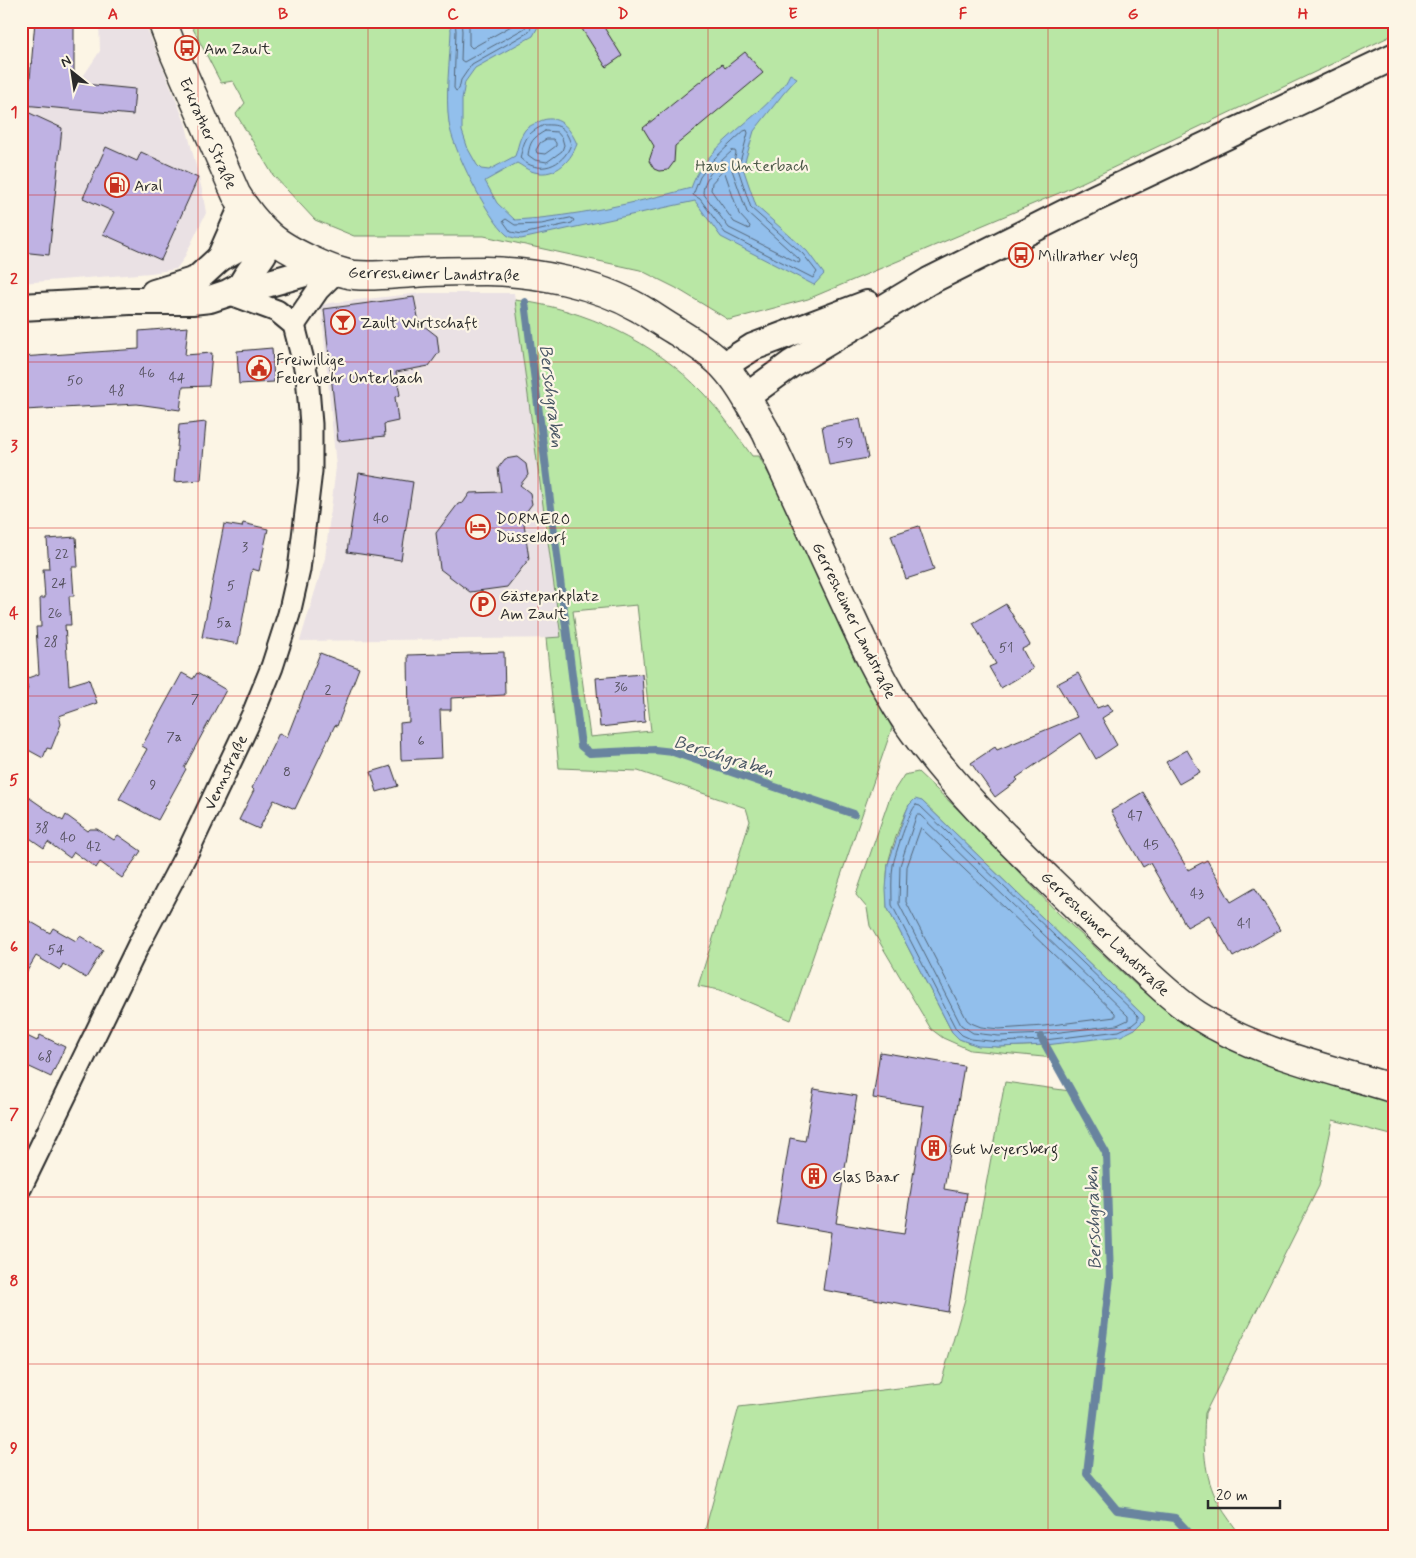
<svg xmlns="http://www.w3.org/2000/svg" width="1416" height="1558" viewBox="0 0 1416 1558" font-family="Mynerve,sans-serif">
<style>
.built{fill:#eae1e4}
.green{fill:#b9e7a5;stroke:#728968;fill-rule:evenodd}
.water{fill:#92bfec;stroke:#69849f}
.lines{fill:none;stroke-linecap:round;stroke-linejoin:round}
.shore{stroke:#546678;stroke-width:1}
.stream{stroke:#69849f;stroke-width:8}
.building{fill:#bfb2e3;stroke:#2b2b2b}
.minor-casing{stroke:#2b2b2b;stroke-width:25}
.tertiary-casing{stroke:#2b2b2b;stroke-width:30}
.secondary-casing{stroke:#2b2b2b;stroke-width:31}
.minor{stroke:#fcf5e5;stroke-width:21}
.tertiary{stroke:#fcf5e5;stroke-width:26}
.secondary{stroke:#fcf5e5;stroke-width:28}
.grid{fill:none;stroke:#d62828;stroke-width:1;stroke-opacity:0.55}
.labels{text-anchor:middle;stroke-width:4.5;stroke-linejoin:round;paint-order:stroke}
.number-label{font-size:14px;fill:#504d59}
.poi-label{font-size:16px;fill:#2b2b2b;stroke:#fcf5e5;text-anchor:start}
.street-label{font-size:16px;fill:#2b2b2b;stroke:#fcf5e5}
.park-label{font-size:16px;fill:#4e5a4a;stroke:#fcf5e5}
.water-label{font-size:18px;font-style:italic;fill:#4a5765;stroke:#fcf5e5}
.neatline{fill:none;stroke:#d62828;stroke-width:2}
.grid-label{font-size:16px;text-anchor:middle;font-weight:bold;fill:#d62828}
</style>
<rect width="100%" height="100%" fill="#fcf5e5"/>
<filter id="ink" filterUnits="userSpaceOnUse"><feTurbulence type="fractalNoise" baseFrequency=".02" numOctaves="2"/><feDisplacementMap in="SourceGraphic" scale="10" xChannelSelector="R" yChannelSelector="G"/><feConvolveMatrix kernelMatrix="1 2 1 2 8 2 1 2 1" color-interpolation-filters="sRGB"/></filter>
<g filter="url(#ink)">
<!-- built -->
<g class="built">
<path d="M99,21H144L185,122L202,190L206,213L183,260L176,269L151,273L21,283V72L82,78L100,51Z"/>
<path d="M422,293H514L561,638L300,641L325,558L336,467L321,306L329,303Z"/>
</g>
<!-- green -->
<g class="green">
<path d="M189,21H1395V34L1064,191L808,299L729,320L676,288L640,270L484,236H354L315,220L273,175L236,114L245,103L233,81L221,83Z"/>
<path d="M515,300C585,309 654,341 703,393C721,412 736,434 752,456H759L801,535L867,678L892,728L791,1020L720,990L698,986L750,821L746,808L638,771L559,768L546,638L561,637ZM637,605L651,731L590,737L573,611Z"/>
<path d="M918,772L969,820L1058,913L1137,986L1179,1017L1395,1099V1136L1333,1120L1319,1186L1205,1413C1203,1444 1203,1476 1219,1504C1226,1516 1234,1526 1242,1537H703L739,1407L941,1383L965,1299L1005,1082L1070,1091L1105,1154L1107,1280L1086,1474L1087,1473L1113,1277L1108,1152L1054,1058L970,1050L943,1038L931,1029L870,926L867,908L856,895L890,797L904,775ZM922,801L1144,1016V1020L1135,1029L1046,1045L998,1047L969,1043L960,1039L952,1032L887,907C887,893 886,878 888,864C892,846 901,822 909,805Z"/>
</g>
<!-- water -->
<g class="water">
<path d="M450,21H539V25L533,36L475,68L465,82L462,100V131L468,149L477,165L481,169L489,170L515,156C518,148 519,138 525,130C527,127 534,124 538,122C558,112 570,128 577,144C570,163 553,179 531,171C526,169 521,165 517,163L485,181L497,203L515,220C572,217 636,203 691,188C705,147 752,123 779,91C784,86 787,80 790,74L797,78L783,94L754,131L743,168L756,206L807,251L824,274L814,285L721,237L695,201L521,239C517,238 510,238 507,235C488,219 452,148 449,123C445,95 450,60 451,31Z"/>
<path d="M915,799L922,801L1144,1016V1020L1135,1029L1121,1036L1046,1045L998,1047L978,1046L959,1039L952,1032L887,907L886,889L888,864L906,812L909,805Z"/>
</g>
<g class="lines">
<!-- shore -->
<g class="shore">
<path d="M455,21L456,31L454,88L456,91L459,89L461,80L472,64L529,32L534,21"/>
<path d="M461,21L462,31L461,60L464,62L525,28L528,21"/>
<path d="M469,21V45L472,48L520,21"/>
<path d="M544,125C561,124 565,128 571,144C564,166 538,176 520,158C525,138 526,134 544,125Z"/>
<path d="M545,131L557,132L562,138L564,145L562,151L547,162L535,160L528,155C530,141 533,138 545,131Z"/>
<path d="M744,131L747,130L748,133L738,169L751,208L803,254L817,272L813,278L725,233L700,199L693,195L700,177L712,161Z"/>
<path d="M547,139H553L556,143V146L545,154L537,153L536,150L540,143Z"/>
<path d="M732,151H735L736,153L732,170L747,212L799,259L800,261L799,263L729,228L703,193C704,175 720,162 732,151Z"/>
<path d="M723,171L725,173L739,214L750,226L749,229L734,222L711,190L712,183Z"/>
<path d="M571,218L574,220L572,223L522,234L511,232L503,221L506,219L515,225L541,224Z"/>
<path d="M916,805L920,806L1138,1016V1020L1132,1025L1119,1031L1045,1040L999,1042L971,1039L962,1035L956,1029L892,905C892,892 891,878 893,865C895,855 909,811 916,805Z"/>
<path d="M917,815H920L1128,1016V1020L1117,1025L1045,1034L999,1036L973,1033L961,1025L899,904L900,866Z"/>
<path d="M921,828L1115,1013V1017L1044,1026L999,1029L981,1027L971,1023L967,1020L906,902L907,867Z"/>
</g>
<!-- stream -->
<g class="stream">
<path d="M525,302L581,746L590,753L655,750L673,752L854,814"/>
<path d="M1041,1037L1106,1153L1110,1278L1087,1474L1117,1510L1175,1518L1193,1537"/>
</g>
</g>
<!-- building -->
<g class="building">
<path d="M35,21L74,24V83L135,89L133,115L23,105L26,79H30Z"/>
<path d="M577,21H600L622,56L606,67Z"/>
<path d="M745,52L763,73L675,146L674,162L668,170L659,171L654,169L649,161L654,146L643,128L722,64L725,68Z"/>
<path d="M23,110L62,128L49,255L21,252V126Z"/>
<path d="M106,147L137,161L141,152L198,178L161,260L103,234L114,212L83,198Z"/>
<path d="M414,297L419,322L437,336L439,352L429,366L396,372L400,395L395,397L398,421L384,424L385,436L338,441L324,309Z"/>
<path d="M188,327L185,355L212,353L209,386L183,387L180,410L137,404L24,410L21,357L139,349V331Z"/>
<path d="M272,348L274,382L239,384L237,351Z"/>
<path d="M860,419L868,458L829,465L822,426Z"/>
<path d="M206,422L201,480L174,482L179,425Z"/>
<path d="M517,457L526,464L528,475L520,485L530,493L532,504L523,516L529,559L507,587L470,592L440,569L436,533L458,504L463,503L470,493L501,492L498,468L505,459Z"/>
<path d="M359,473L413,482L401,560L347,552Z"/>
<path d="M243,523L268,529L259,571L252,569L238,644L202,637L224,524L242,527Z"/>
<path d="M919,526L934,570L906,579L891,535Z"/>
<path d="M76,537L78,567H72L74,596H69L71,625H65L69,685L89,679L97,703L59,716L61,724L51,749L47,748L43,758L21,746V705L28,688L25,679L39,674L36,627H41L40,598H45L43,569H49L47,539Z"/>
<path d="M1006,604L1030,645L1022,649L1033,669L1001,688L989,667L996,664L973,623Z"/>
<path d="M504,652L505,695L451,698V710H440L442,758L401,760L400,723L409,722L408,655Z"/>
<path d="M320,653L359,668L337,726L335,725L295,809L274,800L259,829L239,820L254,790L252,788L279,733L287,737Z"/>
<path d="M182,673L193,679L197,673L226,690L184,768L186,769L158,820L119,799L147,749L142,746Z"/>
<path d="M1078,673L1097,708L1108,704L1113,711L1102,718L1117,745L1096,759L1081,733L1016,778L1018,780L995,797L971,763L995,747L997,750L1077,717L1057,684Z"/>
<path d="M642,674L645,722L600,727L596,678Z"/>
<path d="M1187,750L1200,772L1179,784L1166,762Z"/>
<path d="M391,766L398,786L377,792L371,772Z"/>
<path d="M21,792L63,821L66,815L88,831L90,829H97L114,840L118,835L141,851L122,878L100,862L96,868L74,852L70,858L48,842L44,848L21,832Z"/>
<path d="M1143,792L1188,870L1207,860L1231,902L1255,888L1280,930L1233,957L1209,915L1187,927L1150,863L1143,867L1111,811Z"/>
<path d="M21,916L50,933L53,928L76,941L80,936L103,950L86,978L63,964L60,970L36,956L21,981Z"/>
<path d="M21,1033L37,1041L40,1035L65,1047L51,1077L21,1063Z"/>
<path d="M880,1052L964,1066L944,1189L967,1193L948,1312L823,1290L831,1232L776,1223L790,1138L805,1141L814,1089L857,1096L836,1223L904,1234L924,1106L873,1098Z"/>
</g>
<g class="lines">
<defs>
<g id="minor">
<path d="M294,325L318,290L337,271"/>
<path d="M21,1187L140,942L189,849L253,714L272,667L289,614L299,570L311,471V424L307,376L294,325L277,311L228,293"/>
</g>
<g id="tertiary">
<path d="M220,258L243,206"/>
<path d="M154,293L196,280L220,258L245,244L270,237C264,261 250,266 241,286"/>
<path d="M21,307L130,301H192L210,299L228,293L241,286H259L326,267"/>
<path d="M723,366L753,347L867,304"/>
<path d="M746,397L791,364L929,281L1095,198L1395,56"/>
</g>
<path id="secondary" d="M162,21L175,55L236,194C245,209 256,223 269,235C285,250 332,272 354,275C374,277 395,274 414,273C438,271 462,271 486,271C536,272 595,283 639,308C651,315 662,323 674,330C690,340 710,352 723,366C741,385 753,410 766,432L870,657C883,682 897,709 914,732C962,799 1023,854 1082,912C1101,931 1122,950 1142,969C1159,985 1177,1002 1197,1015C1256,1053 1328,1068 1395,1089"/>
</defs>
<!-- minor casing -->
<use href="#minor" class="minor-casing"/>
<!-- tertiary casing -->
<use href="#tertiary" class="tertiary-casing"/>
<!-- secondary casing -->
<use href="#secondary" class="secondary-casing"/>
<!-- minor -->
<use href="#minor" class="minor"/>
<!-- tertiary -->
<use href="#tertiary" class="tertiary"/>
<!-- secondary -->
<use href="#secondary" class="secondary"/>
</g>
</g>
<!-- grid -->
<path class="grid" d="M198,21V1537M368,21V1537M538,21V1537M708,21V1537M878,21V1537M1048,21V1537M1218,21V1537M21,195H1395M21,362H1395M21,528H1395M21,696H1395M21,862H1395M21,1030H1395M21,1197H1395M21,1364H1395"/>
<!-- icons -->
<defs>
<symbol id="bus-ring" viewBox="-11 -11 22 22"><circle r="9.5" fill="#fcf5e5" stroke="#c8321e" stroke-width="1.5"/><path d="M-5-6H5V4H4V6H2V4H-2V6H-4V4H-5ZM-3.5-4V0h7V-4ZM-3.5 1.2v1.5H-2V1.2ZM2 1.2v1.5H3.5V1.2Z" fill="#c8321e"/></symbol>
<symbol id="fuel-ring" viewBox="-11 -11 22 22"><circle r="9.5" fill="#fcf5e5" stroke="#c8321e" stroke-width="1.5"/><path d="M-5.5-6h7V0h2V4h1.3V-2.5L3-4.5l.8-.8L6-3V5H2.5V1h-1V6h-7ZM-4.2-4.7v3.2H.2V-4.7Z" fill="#c8321e"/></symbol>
<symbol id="bar-ring" viewBox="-11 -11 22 22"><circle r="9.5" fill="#fcf5e5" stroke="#c8321e" stroke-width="1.5"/><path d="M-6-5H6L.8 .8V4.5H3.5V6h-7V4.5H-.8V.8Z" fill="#c8321e"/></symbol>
<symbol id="civic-ring" viewBox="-11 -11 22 22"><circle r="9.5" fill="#fcf5e5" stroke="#c8321e" stroke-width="1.5"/><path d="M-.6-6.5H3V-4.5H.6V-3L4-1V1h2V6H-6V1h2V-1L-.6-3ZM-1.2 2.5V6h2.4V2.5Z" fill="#c8321e"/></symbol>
<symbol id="hotel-ring" viewBox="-11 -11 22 22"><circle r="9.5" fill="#fcf5e5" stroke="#c8321e" stroke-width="1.5"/><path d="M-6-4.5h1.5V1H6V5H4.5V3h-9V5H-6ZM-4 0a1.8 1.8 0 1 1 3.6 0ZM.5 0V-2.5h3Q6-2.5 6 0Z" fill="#c8321e"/></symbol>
<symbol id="parking-ring" viewBox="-11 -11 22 22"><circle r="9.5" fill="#fcf5e5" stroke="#c8321e" stroke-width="1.5"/><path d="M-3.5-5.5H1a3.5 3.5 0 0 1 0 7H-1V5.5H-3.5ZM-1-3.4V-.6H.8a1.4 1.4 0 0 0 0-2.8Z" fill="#c8321e"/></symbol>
<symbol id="building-ring" viewBox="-11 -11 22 22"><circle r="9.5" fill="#fcf5e5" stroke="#c8321e" stroke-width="1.5"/><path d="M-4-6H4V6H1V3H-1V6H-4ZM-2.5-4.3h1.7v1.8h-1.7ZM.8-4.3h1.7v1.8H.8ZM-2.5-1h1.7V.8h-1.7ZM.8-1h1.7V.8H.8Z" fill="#c8321e"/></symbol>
</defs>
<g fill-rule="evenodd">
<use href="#bus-ring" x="173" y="34" width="28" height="28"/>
<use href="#fuel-ring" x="103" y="171" width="28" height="28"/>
<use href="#bus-ring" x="1007" y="241" width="28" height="28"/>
<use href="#bar-ring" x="329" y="308" width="28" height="28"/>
<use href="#civic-ring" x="245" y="354" width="28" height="28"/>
<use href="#hotel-ring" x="464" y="513" width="28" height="28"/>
<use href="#parking-ring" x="469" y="590" width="28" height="28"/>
<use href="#building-ring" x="920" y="1134" width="28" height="28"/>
<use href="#building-ring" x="800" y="1162" width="28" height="28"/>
</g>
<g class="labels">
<!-- number labels -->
<g class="number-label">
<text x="147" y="377">46</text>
<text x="177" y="382">44</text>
<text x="75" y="385">50</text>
<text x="117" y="395">48</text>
<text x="845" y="447">59</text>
<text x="381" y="523">40</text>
<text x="245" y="551">3</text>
<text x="62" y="558">22</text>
<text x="59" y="587">24</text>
<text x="231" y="590">5</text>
<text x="55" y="617">26</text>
<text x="224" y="627">5a</text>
<text x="51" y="646">28</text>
<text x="1006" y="652">51</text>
<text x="621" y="691">36</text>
<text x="328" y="694">2</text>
<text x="195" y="703">7</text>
<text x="174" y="741">7a</text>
<text x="421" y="745">6</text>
<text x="287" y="776">8</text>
<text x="153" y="789">9</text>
<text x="1135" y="820">47</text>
<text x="42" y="832">38</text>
<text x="68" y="842">40</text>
<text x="1151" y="849">45</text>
<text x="94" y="851">42</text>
<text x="1197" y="898">43</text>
<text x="1244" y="928">41</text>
<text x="56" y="954">54</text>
<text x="45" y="1061">68</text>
</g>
<!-- poi labels -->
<g class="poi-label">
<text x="204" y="54">Am Zault</text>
<text x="134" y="191">Aral</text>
<text x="1038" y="261">Millrather Weg</text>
<text x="360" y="328">Zault Wirtschaft</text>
<text x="276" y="365">Freiwillige<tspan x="276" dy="18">Feuerwehr Unterbach</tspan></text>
<text x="496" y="524">DORMERO<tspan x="496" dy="18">Düsseldorf</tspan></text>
<text x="500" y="601">Gästeparkplatz<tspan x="500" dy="18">Am Zault</tspan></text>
<text x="952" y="1154">Gut Weyersberg</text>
<text x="832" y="1182">Glas Baar</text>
</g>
<!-- street labels -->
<g class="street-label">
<text transform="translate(209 133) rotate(66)" y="6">Erkrather Straße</text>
<text transform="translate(434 273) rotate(1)" y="6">Gerresheimer Landstraße</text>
<text transform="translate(855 620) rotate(64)" y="6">Gerresheimer Landstraße</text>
<text transform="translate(225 772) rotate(-65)" y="6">Vennstraße</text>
<text transform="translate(1106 933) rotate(44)" y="6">Gerresheimer Landstraße</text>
</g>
<!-- park labels -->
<g class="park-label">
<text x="752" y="171">Haus Unterbach</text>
</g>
<!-- water labels -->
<g class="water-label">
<text transform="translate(552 396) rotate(83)" y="6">Berschgraben</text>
<text transform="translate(724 756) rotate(17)" y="6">Berschgraben</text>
<text transform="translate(1093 1218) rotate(-92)" y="6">Berschgraben</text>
</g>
</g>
<!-- margin -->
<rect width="1416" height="1558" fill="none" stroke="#fcf5e5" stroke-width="55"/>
<!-- north arrow -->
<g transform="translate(72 72) rotate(330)" stroke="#fcf5e5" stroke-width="4" paint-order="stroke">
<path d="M0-4L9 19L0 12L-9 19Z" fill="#2b2b2b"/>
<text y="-8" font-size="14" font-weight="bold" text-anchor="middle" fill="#2b2b2b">N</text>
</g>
<!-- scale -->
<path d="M1208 1500v8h72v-8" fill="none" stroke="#2b2b2b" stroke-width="2.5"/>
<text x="1216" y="1500" font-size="15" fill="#2b2b2b" stroke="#fcf5e5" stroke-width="4" paint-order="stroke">20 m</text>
<rect x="28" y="28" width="1360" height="1502" class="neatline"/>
<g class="grid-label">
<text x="113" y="19">A</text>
<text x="283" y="19">B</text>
<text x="453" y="19">C</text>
<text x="623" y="19">D</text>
<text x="793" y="19">E</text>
<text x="963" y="19">F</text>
<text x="1133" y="19">G</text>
<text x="1303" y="19">H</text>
<text x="14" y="117">1</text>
<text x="14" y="284">2</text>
<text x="14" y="451">3</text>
<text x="14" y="618">4</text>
<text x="14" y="785">5</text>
<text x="14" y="952">6</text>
<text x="14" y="1119">7</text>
<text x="14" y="1286">8</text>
<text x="14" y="1453">9</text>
</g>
</svg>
